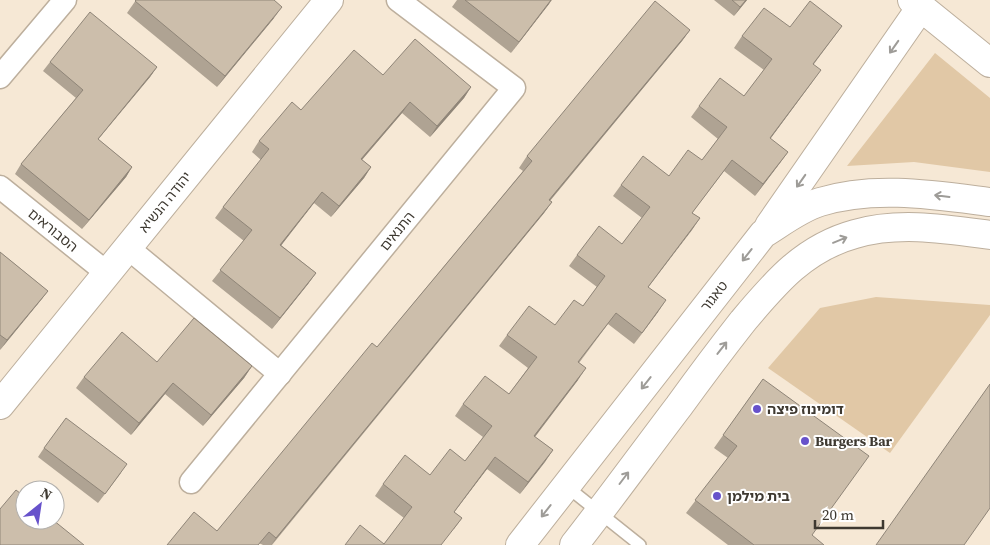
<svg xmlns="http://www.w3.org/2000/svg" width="990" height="545" viewBox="0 0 990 545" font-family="'Source Serif 4','Noto Sans Hebrew',serif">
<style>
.green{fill:#e1c8a6}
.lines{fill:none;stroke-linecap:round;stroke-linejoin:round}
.service-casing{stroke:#bdaf9d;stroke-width:14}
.minor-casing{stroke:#bdaf9d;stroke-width:25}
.tertiary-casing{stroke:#bdaf9d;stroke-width:30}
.service{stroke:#fff;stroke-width:11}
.minor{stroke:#fff;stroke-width:22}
.tertiary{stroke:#fff;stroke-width:28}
.wall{fill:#afa393}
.shaded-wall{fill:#8f8578}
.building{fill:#ccbeab;stroke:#8f8578}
.oneway{stroke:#9e9c98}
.poi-dot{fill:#6752cb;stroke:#fff;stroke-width:2}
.labels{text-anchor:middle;stroke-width:4;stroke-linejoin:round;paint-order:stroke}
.street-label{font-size:14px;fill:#3e3931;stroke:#fff}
.poi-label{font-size:14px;font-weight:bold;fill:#3e3931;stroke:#fff;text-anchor:start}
</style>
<rect width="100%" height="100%" fill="#f6e8d5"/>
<!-- green -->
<g class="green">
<path d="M935,53L990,98V172L914,162L847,166Z"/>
<path d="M876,297L990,305V315L890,453L768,368L820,308Z"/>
</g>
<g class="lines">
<defs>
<path id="service" d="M566,486L640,545"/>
<g id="minor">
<path d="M0,77L65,0"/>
<path d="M0,187L107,273"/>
<path d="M128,248L280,374"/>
<path d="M191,482L514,88L398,0"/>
</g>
<g id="tertiary">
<path d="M912,0L990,63"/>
<path d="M769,226L921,7"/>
<path d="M0,405L329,0"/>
<path d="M520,545L763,234C781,223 800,208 820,202C874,185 935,195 990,202"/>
<path d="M574,545C610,499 644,452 679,406C700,377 721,349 743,321C775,283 804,248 855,234C899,221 946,229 990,235"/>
</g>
</defs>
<!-- service casing -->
<use href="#service" class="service-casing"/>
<!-- minor casing -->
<use href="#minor" class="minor-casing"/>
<!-- tertiary casing -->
<use href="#tertiary" class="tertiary-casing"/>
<!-- service -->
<use href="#service" class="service"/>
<!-- minor -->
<use href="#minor" class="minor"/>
<!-- tertiary -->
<use href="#tertiary" class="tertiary"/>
</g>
<!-- wall -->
<g class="wall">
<path d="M136,0L274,18L217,87L127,13Z"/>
<path d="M457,0H552L511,53L452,7Z"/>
<path d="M714,0H747L734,16Z"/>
<path d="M842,26L814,64L813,81L770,139L788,152L755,196L724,171L692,213L700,218L648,287L658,312L634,344L608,324L579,363L578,380L535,437L553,450L520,494L487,469L454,512L462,518L454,529L384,544L404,518L375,496L383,484L430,475L465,461L483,437L455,416L463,404L509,394L528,368L499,346L507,335L555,325L583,306L597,287L569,266L577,255L622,244L642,218L613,196L621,185L669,176L702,160L718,139L691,117L699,106L744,96L764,70L734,48L742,36L790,27Z"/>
<path d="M690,30L682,41L550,201L552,202L544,213L272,545H263L261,544L217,531L377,347L523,171L519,168L527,156Z"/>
<path d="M50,62L157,67L150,77L98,139L132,167L126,177L82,229L15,174L21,164L76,98L43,71Z"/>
<path d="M383,75L471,87L464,98L430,137L402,113L362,160L371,167L364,178L331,217L314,203L281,245L316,273L308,284L272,329L212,281L244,241L215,218L223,207L261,160L252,152L259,141L301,110Z"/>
<path d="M0,252L48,291L41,300L0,350Z"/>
<path d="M157,362L252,366L244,378L203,426L165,394L131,435L76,388L84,377Z"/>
<path d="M763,379L812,536L824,545H728L686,513L728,458L714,448Z"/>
<path d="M44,448L121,473L98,503L38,457Z"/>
</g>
<!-- shaded-wall -->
<g class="shaded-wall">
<path d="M551,0L549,4L511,53L519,42Z"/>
<path d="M746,0H747L734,16L740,7Z"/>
<path d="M282,7L274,18L217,87L225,76Z"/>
<path d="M690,30L682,41L541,211L549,200Z"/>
<path d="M157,67L150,77L91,148L98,139Z"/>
<path d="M821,70L813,81L762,150L770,138Z"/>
<path d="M471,87L464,98L430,137L437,126Z"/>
<path d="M410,102L402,113L353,170L361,159Z"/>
<path d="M788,152L780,163L755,196L763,184Z"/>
<path d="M132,167L126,177L82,229L89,220Z"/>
<path d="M371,167L364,178L331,217L339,206Z"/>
<path d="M322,192L314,203L273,256L280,245Z"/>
<path d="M552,202L544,213L271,545L276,538Z"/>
<path d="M700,218L692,230L640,298L648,287Z"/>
<path d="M316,273L308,284L272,329L280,318Z"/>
<path d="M48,291L41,300L0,350L7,340Z"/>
<path d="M666,300L658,312L634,344Z"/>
<path d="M252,366L244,378L203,426L211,415Z"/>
<path d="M586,368L578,380L526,448L534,436Z"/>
<path d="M173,383L165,394L131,435L139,423Z"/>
<path d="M553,450L545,462L520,494L528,482Z"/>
<path d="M495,457L487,469L446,523L454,512Z"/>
</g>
<!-- building -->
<g class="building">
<path d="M136,0H274L282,7L225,76L135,1Z"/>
<path d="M465,0H551L519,42Z"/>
<path d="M732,0H746L740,7Z"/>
<path d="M655,1L690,30L549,200L552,202L276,538L269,532L258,545H167L194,512L217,531L372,343L377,347L532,161L527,156Z"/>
<path d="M810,1L842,26L813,64L821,70L770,138L788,152L763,184L732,160L692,213L700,218L648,287L666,300L642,333L616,313L578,362L586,368L534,436L553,450L528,482L495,457L454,512L462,518L441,545H345L360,525L384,544L412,507L383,484L405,455L430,475L450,449L465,461L492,426L463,404L485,376L509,394L537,357L507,335L529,306L555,325L574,300L583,306L605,276L577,255L599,226L622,244L650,207L621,185L643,156L669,176L688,150L702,160L727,127L699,106L720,78L744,96L772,59L742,36L764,8L790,27Z"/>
<path d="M90,12L157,67L98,139L132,167L89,220L21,164L83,90L50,62Z"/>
<path d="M415,39L471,87L437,126L410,102L361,159L371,167L339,206L322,192L280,245L316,273L280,318L220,270L252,230L223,207L269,149L259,141L292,102L301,110L354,50L383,75Z"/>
<path d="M0,252L48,291L7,340L0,335Z"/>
<path d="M194,318L252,366L211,415L173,383L139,423L84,377L122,332L157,362Z"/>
<path d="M763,379L869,456L812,535L824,545H754L695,500L737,446L723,435Z"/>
<path d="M990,384V508L964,545H876Z"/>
<path d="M66,418L127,464L105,494L44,448Z"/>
<path d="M16,490L25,497V520H53L84,545H0V509Z"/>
</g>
<!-- one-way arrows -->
<defs><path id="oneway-shaft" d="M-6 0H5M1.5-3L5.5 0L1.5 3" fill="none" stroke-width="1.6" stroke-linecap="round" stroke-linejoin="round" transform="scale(1.25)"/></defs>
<g class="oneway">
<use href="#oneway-shaft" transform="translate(894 47) rotate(125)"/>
<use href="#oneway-shaft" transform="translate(801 181) rotate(125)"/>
<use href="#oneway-shaft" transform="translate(942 196) rotate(-173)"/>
<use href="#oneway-shaft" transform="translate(840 240) rotate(-22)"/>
<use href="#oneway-shaft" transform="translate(747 255) rotate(128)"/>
<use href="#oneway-shaft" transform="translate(722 348) rotate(-52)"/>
<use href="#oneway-shaft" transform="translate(646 383) rotate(128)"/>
<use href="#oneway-shaft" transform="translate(624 478) rotate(-53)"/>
<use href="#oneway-shaft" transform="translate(546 511) rotate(128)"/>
</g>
<!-- markers -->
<g class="poi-dot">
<circle cx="757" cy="409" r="5"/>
<circle cx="805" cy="441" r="5"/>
<circle cx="717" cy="496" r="5"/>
</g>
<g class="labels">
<!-- street labels -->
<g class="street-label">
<text transform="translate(165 202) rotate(-51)" y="5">יהודה הנשיא</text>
<text transform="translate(53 230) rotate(39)" y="5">הסבוראים</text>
<text transform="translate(397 231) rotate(-51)" y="5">התנאים</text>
<text transform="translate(714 296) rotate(-52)" y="5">טאגור</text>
</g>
<!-- poi labels -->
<g class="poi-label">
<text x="767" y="414">דומינוז פיצה</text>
<text x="815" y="446">Burgers Bar</text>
<text x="727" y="501">בית מילמן</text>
</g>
</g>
<!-- north arrow -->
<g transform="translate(40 505) rotate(30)"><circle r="24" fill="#ffffff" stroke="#b2b0ad"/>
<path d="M0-4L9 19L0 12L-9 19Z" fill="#6752cb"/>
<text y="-8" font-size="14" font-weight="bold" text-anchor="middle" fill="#3e3931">N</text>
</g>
<!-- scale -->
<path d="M815 520v8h68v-8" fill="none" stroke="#3e3931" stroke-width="2.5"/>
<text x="822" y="520" font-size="15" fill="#3e3931" stroke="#ffffff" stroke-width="4" paint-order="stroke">20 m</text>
</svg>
